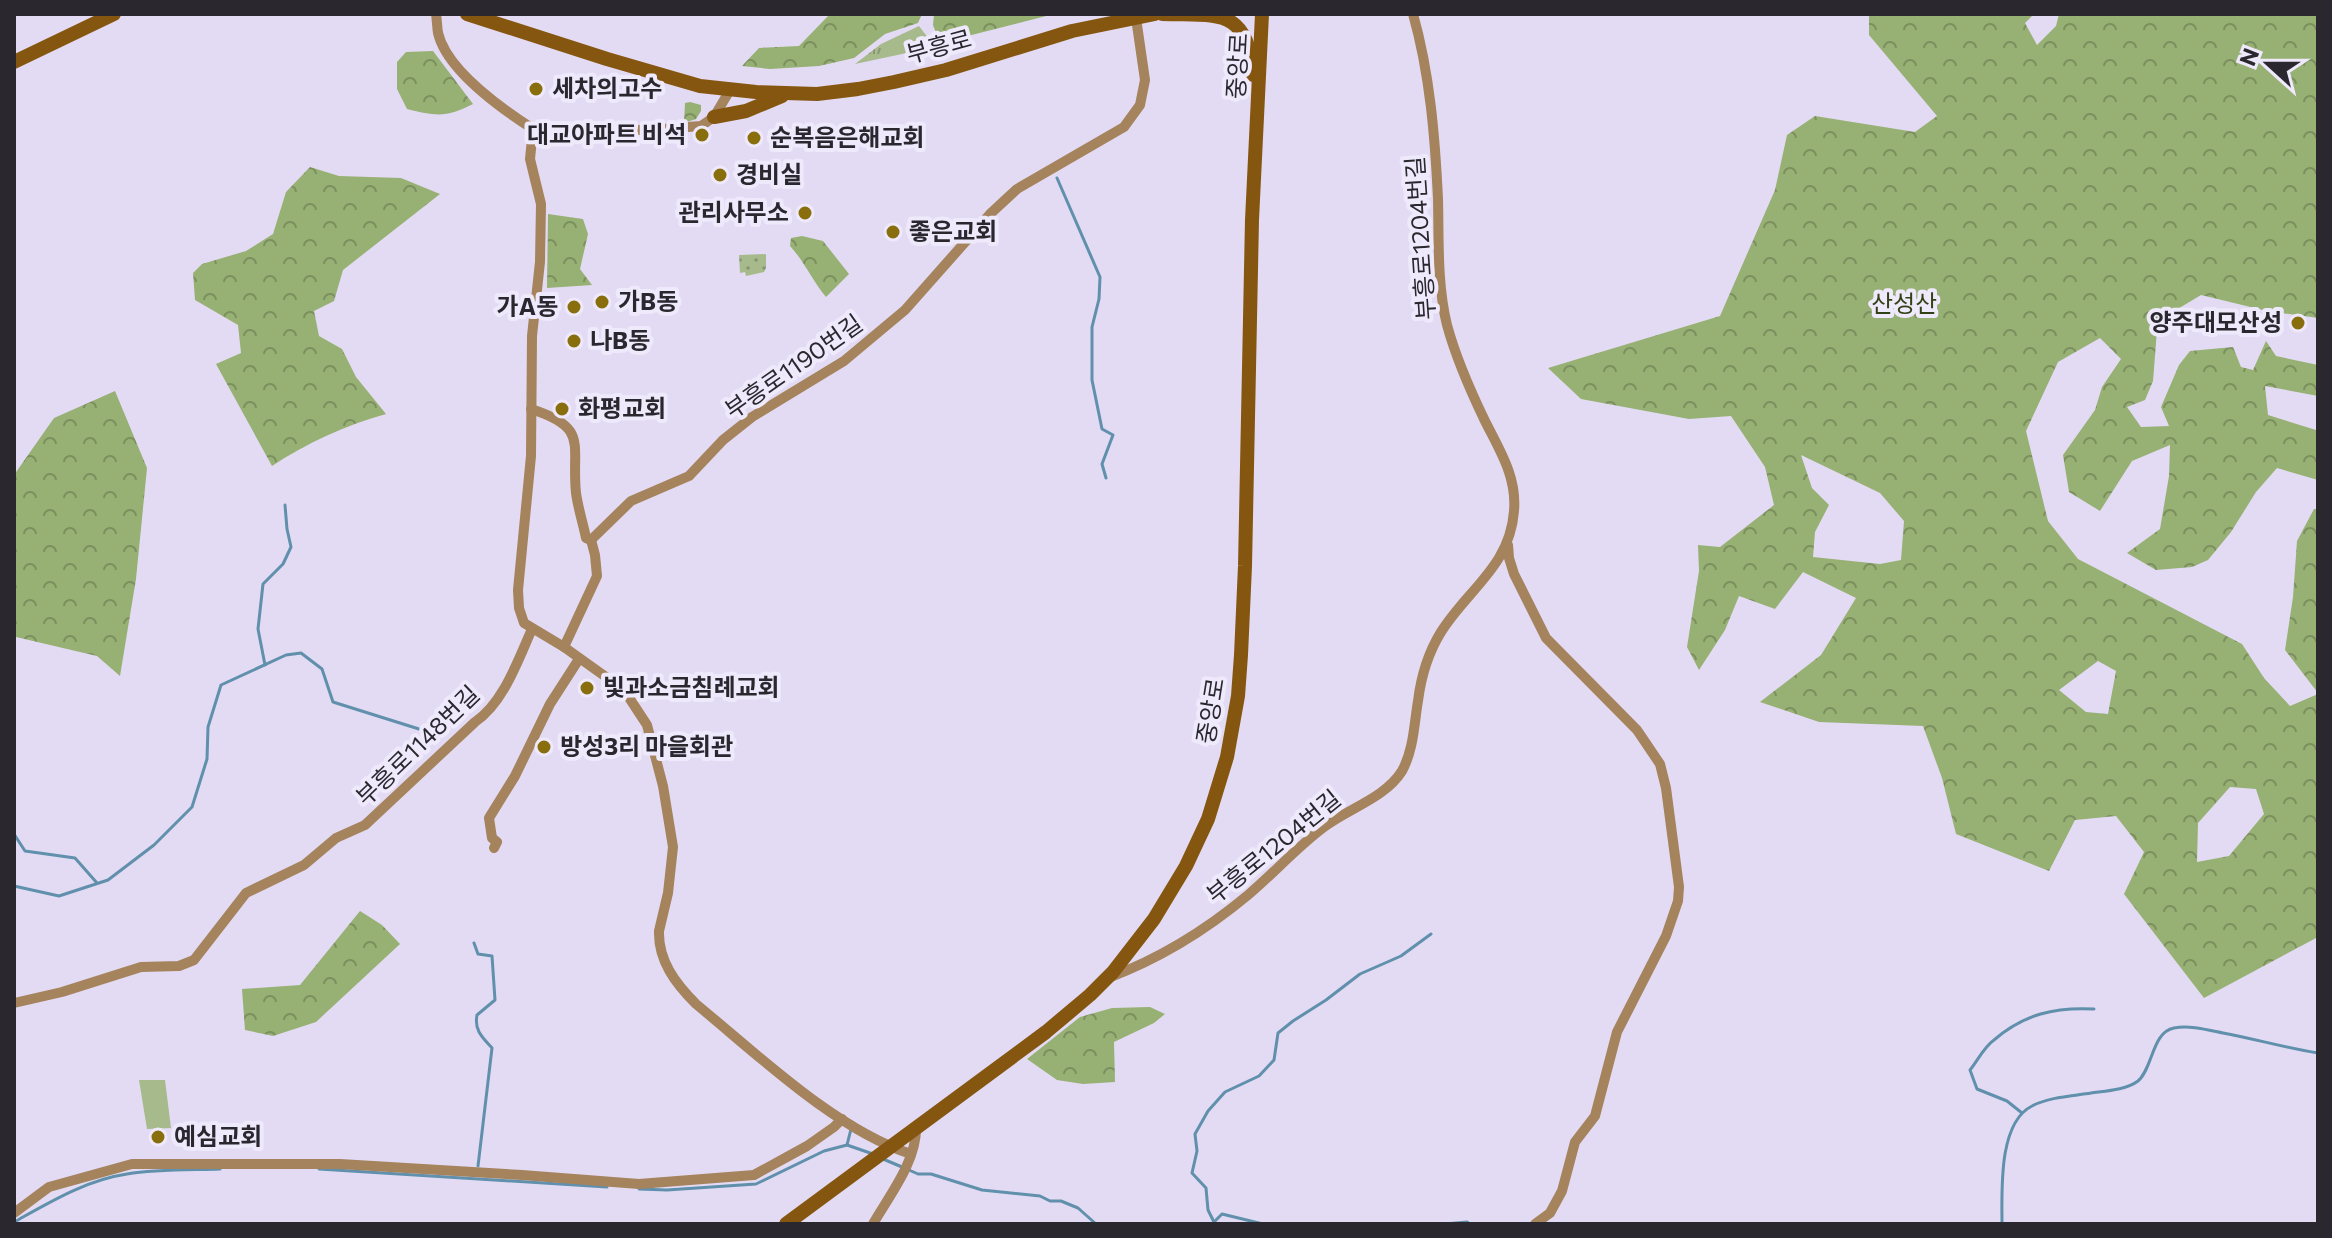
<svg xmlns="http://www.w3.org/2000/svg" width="2332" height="1238" viewBox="0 0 2332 1238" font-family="Commissioner,'Noto Sans KR',sans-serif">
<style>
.grass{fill:url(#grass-tufts)}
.forest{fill:url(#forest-crowns);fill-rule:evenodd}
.park{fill:url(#park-dots)}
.pitch{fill:#a7ba8c}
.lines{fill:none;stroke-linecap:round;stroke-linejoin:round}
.stream{stroke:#6090ac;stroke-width:3}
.street{stroke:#a4835d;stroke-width:10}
.secondary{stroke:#85560f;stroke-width:14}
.poi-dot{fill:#896e0e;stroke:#efe9fc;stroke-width:3}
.labels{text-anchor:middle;stroke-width:8;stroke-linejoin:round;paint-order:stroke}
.street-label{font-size:24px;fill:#2a272f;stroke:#efe9fc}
.poi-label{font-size:24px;font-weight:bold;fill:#2a272f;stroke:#efe9fc;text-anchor:start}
.park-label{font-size:24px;fill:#314114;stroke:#efe9fc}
</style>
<defs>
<pattern id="grass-tufts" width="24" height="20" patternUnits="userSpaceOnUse" patternTransform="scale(2)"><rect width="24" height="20" fill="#a7ba8c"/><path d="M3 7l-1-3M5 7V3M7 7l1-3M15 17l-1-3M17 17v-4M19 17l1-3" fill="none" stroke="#889773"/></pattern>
<pattern id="forest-crowns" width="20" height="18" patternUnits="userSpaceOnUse" patternTransform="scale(2)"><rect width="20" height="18" fill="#97b073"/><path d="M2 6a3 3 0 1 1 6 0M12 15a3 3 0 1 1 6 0" fill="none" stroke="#7b8f5f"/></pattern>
<pattern id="park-dots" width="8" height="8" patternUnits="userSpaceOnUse" patternTransform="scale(2)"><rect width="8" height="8" fill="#a7ba8c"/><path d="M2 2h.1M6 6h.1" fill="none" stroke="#889773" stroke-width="1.8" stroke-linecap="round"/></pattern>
</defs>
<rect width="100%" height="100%" fill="#e3dbf3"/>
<!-- grass -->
<path class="grass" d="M919,26L935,47L855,64L881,44Z"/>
<!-- forest -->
<g class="forest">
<path d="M830,14H922L918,23L885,34L854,58L819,66L770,69L742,66L759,48L799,46Z"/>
<path d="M934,14H1054L940,43L933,25Z"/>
<path d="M1869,14H2034L2025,23L2037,45L2056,26L2059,14H2318V318L2267,311L2201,295L2171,313L2157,330L2153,381L2145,400L2127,407L2141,427L2169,426L2161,407L2179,365L2190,351L2233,347L2241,367L2253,370L2266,341L2276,356L2318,365V396L2265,386L2268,415L2316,430L2318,439V480L2277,468L2256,492L2231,532L2208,560L2192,567L2156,570L2127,553L2160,529L2169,476L2170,445L2132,461L2100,511L2069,492L2063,455L2095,410L2102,387L2121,359L2100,338L2058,362L2026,431L2048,521L2078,559L2242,644L2264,678L2290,706L2318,694V937L2204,998L2124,894L2144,852L2116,816L2075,820L2049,871L1956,834L1942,778L1923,726L1819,722L1760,702L1821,655L1856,598L1803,572L1775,609L1739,596L1725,630L1699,670L1687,647L1699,571L1698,545L1720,547L1774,505L1765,467L1731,416L1689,419L1581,399L1548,368L1720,316L1775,190L1787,135L1815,116L1915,132L1937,116L1869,35ZM1801,455L1880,493L1904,521L1901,560L1880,564L1813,557L1815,532L1829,505L1812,488ZM2098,661L2116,671L2108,714L2086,712L2059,690ZM2230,787L2256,789L2264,814L2229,856L2197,862L2198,823Z"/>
<path d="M433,51L473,104C446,118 436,116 407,109L397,89V62L406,52Z"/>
<path d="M690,102L701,105V111L696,119L684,123L685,103Z"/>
<path d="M310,167L339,176L401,178L440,194L343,270L334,301L314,311L319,336L342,349L356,377L386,414C346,425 307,443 272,466L216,364L241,353L238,325L195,300L193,273L202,264L246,251L273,234L286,192Z"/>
<path d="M548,214L583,219L588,234L580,269L592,285L547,288Z"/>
<path d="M802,236L823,241L849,274L826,297C812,280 804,261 790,246L791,238Z"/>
<path d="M115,391L147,468L136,579L120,676L97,656L16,637L14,633V475L54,418Z"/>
<path d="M2314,509H2318V693L2285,650L2293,597L2297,541Z"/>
<path d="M360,911L382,925L400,944L316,1022L273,1036L245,1030L242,989L300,985Z"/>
<path d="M1150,1007L1165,1014L1154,1023L1114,1042L1115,1082L1083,1084L1057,1080L1027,1059L1080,1017L1112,1008Z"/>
</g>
<!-- park -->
<path class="park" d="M766,254V268L764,272L746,276L745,272L740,273L739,255Z"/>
<!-- pitch -->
<path class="pitch" d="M139,1080H165L171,1128L147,1129Z"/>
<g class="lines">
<!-- stream -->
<g class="stream">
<path d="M1057,178L1100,277L1099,299L1092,327V380L1102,429L1113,435L1102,464L1106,478"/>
<path d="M265,665L258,629L263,584L283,564L291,547L287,529L285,505"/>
<path d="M14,834L25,851L75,858L97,883"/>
<path d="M14,886L59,896L108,880L154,845L192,807L207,759L208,727L221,685L286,655L301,653L322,669L333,702L419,729"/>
<path d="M474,943L478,954L492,956L495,1000L477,1015C474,1030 482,1037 492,1048L478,1166"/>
<path d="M2022,1113L2007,1101L1977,1089L1970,1070C1978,1060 1984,1047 1994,1040C2024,1014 2055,1007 2094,1009"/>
<path d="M847,1145L851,1129"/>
<path d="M883,1159L902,1167"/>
<path d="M319,1169L607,1187"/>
<path d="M909,1170L918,1174H931L982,1190L1040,1196L1050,1201H1061L1078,1208L1096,1224"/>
<path d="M639,1189L667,1190L756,1184L824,1151L847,1145L873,1154"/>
<path d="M14,1222C50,1202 86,1180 127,1174C157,1169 189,1170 220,1169"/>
<path d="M1214,1222L1208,1210L1206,1188L1192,1173L1197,1151L1195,1134L1208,1111L1225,1092L1259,1076L1274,1060L1278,1033L1293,1021L1326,1000L1360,974L1401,956L1431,934"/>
<path d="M1212,1224L1222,1214L1263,1224"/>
<path d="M1318,1224H1357"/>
<path d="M1388,1224H1425"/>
<path d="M1445,1224L1467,1222L1470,1224"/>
<path d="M2002,1224C2002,1191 1998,1123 2032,1106C2049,1097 2073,1096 2091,1093C2105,1091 2126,1090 2138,1081C2153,1068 2152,1032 2174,1028C2190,1025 2208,1030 2223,1033C2255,1039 2286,1048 2318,1053"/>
</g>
<!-- street -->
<g class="street">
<path d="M436,14C437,20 437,27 438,33C447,71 502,109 533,129"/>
<path d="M533,129L530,159L541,204L540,262L532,336L531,456L518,590L519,608L524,623L564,647L613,682L628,696L647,725L663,786L673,847L668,893L659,931C658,961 676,984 696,1004C757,1054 836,1130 911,1154"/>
<path d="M533,129L648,130L701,126L714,117L730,90"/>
<path d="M531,409C590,428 571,444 576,493C578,508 583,523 586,538L591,540L595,555L597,576L564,647"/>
<path d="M591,540L631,501L689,476L723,440L752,417L844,361L905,310L990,214L1017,189L1124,127L1140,105L1145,80L1136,18"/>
<path d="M1508,545L1509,558L1514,574L1546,638L1637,730L1660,764L1666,788L1679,887L1678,901L1666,936L1617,1032L1595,1116L1575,1142L1562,1191L1550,1213L1535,1224"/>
<path d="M494,848L497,842L492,838L489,818L515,776L550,704L579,659"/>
<path d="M1108,978C1159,959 1206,930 1248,895C1274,873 1297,847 1324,827C1349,808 1385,798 1402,771C1414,749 1414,724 1418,701C1421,677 1428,653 1441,632C1468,589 1510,566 1514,511C1517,477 1500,451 1485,421C1470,390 1456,358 1447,325C1437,284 1439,241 1438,199C1435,137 1430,74 1413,14"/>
<path d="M14,1003L62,992L141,967L179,966L194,960L246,893L304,865L336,838L365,825L475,722C504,702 518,660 532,629"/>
<path d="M14,1213L49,1187L132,1164H340L522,1175L639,1184L754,1175L807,1146L834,1127L842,1119"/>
<path d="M873,1224C889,1196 917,1161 916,1127"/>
</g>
<!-- secondary -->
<g class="secondary">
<path d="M467,14L607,59L700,86L756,92L817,94L858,89L894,82L946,70L1072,31L1155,14"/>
<path d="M1162,14C1218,16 1247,6 1253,75"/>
<path d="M14,62L114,14"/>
<path d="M714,117L746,111L782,96"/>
<path d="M786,1224L1046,1032L1090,995L1113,972L1154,919L1186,866L1208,819L1227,757L1238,696L1241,655L1245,566L1252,220L1262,14"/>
</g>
</g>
<!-- markers -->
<g class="poi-dot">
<circle cx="536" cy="89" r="8"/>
<circle cx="702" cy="135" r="8"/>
<circle cx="754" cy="138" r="8"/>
<circle cx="720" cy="175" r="8"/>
<circle cx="805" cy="213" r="8"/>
<circle cx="893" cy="232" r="8"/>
<circle cx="602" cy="302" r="8"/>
<circle cx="574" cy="307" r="8"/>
<circle cx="2298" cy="323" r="8"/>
<circle cx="574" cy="341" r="8"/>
<circle cx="562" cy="409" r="8"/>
<circle cx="587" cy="688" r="8"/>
<circle cx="544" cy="747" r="8"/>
<circle cx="158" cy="1137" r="8"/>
</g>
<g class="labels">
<!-- street labels -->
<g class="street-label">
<text transform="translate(939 47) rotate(-15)" y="8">부흥로</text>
<text transform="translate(1238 66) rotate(-87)" y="8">중앙로</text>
<text transform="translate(1421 238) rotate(-94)" y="8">부흥로1204번길</text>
<text transform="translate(794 367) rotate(-35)" y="8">부흥로1190번길</text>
<text transform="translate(1211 711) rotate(-81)" y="8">중앙로</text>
<text transform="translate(418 746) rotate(-44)" y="8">부흥로1148번길</text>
<text transform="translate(1274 847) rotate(-39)" y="8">부흥로1204번길</text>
</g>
<!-- poi labels -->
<g class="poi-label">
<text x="552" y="97">세차의고수</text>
<text x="686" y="143" text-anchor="end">대교아파트 비석</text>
<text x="770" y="146">순복음은해교회</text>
<text x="736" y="183">경비실</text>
<text x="789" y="221" text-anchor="end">관리사무소</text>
<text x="909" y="240">좋은교회</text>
<text x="618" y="310">가B동</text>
<text x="558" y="315" text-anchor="end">가A동</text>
<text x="2282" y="331" text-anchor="end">양주대모산성</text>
<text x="590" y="349">나B동</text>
<text x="578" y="417">화평교회</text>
<text x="603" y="696">빛과소금침례교회</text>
<text x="560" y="755">방성3리 마을회관</text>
<text x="174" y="1145">예심교회</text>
</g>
<!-- park labels -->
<g class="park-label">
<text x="1904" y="312">산성산</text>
</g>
</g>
<!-- border -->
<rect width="2332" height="1238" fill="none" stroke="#2a272f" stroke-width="32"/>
<!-- north arrow -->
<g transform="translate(2268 64) rotate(291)" stroke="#efe9fc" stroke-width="6" paint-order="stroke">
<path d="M0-6L14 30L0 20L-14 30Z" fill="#2a272f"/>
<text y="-12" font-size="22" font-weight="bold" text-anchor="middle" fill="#2a272f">N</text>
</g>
</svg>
